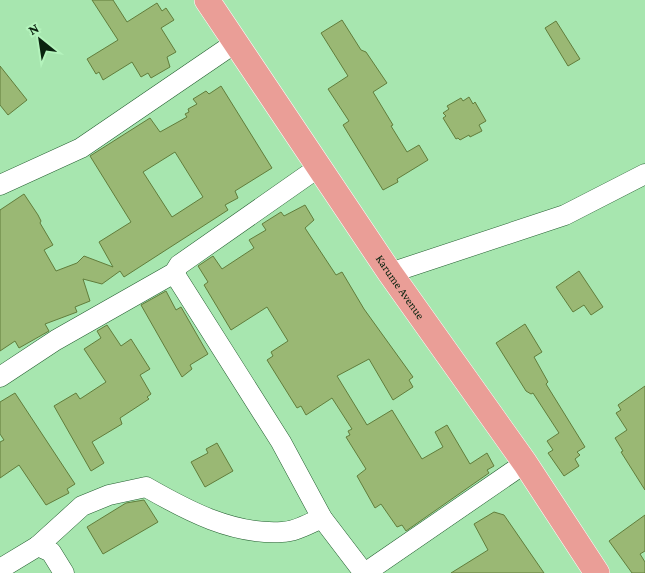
<svg xmlns="http://www.w3.org/2000/svg" width="645" height="573" viewBox="0 0 645 573" font-family="'Crimson Pro',serif">
<style>
.building{fill:#9ab874;stroke:#617d3b;fill-rule:evenodd}
.lines{fill:none;stroke-linecap:round;stroke-linejoin:round}
.minor-casing{stroke:#245f30;stroke-width:21}
.major-casing{stroke:#fff;stroke-width:26}
.minor{stroke:#fff;stroke-width:20}
.major{stroke:#ea9e97;stroke-width:25}
.labels{text-anchor:middle;stroke-width:4.5;stroke-linejoin:round;paint-order:stroke}
.street-label{font-size:12px;fill:#0a230f;stroke:#b4f3bc}
</style>
<rect width="100%" height="100%" fill="#a7e6af"/>
<!-- building -->
<g class="building">
<path d="M92,0H113L127,22L157,3L162,11L166,8L174,20L161,28L176,52L167,57L170,67L151,78L148,73L141,77L132,62L103,80L99,72L96,74L87,59L118,40Z"/>
<path d="M342,20L361,50L366,52L387,83L373,92L393,125L391,126L407,152L419,145L428,160L397,179L398,182L383,190L343,125L349,121L328,89L348,76L321,33Z"/>
<path d="M556,21L580,59L568,66L545,28Z"/>
<path d="M0,66L27,100L8,115L0,105Z"/>
<path d="M221,86L272,168L235,191L238,198L225,205L228,210L124,277L120,271L102,284L83,279L90,301L75,307L77,312L45,324L49,331L19,348L15,341L0,351V210L24,194L38,215L41,221L40,223L53,245L44,250L56,271L77,263L84,256L113,267L99,242L131,222L90,156L150,118L160,132L187,117L185,114L189,112L188,109L197,104L193,99L206,91L209,94ZM175,152L203,197L172,217L143,172Z"/>
<path d="M469,97L473,104L475,102L486,121L479,125L482,131L470,137L469,135L460,140L458,138L456,139L443,118L446,116L443,113L449,109L447,106L461,98L463,101Z"/>
<path d="M305,205L314,220L305,228L336,275L342,272L364,309L413,377L409,380L413,387L393,400L369,359L337,376L367,425L392,410L422,459L443,447L435,432L447,425L470,464L487,453L494,466L487,470L489,473L406,531L402,525L397,527L381,504L375,508L357,476L366,469L346,437L350,435L348,431L352,429L332,398L306,415L301,406L297,408L267,360L273,356L271,352L288,341L267,307L231,330L204,285L208,282L198,266L213,256L222,269L254,248L249,240L266,230L262,224L281,212L284,216Z"/>
<path d="M579,271L603,307L591,315L584,305L573,312L556,287Z"/>
<path d="M166,291L176,310L181,307L208,354L190,365L192,369L182,377L141,305Z"/>
<path d="M525,324L542,352L534,357L548,382L546,384L585,447L577,452L580,455L575,459L579,466L564,476L548,453L553,450L547,441L559,433L533,393L531,394L526,391L496,343Z"/>
<path d="M107,325L121,346L131,339L150,369L140,375L151,394L147,397L149,399L120,418L122,424L92,442L104,463L91,471L54,406L76,393L80,399L106,382L84,349L101,338L97,331Z"/>
<path d="M645,386V490L621,452L623,451L615,438L627,430L616,413L621,410L618,405Z"/>
<path d="M15,393L75,484L67,489L69,493L46,505L19,465L0,478V442L4,440L0,434V402Z"/>
<path d="M217,443L233,471L205,487L191,462L208,453L206,449Z"/>
<path d="M144,500L158,522L103,554L87,527L126,503Z"/>
<path d="M494,512L504,515L544,573H451L488,550L474,524Z"/>
<path d="M645,515V551L640,554L645,562V573H632L609,541Z"/>
</g>
<g class="lines">
<defs>
<g id="minor">
<path d="M0,185L81,148L235,43"/>
<path d="M174,273L281,442L322,518L364,573"/>
<path d="M390,273L565,215L645,174"/>
<path d="M0,377L56,340L174,273L179,265L319,167"/>
<path d="M38,546L82,506L109,495L146,487C188,511 233,535 282,532C295,532 310,523 322,518"/>
<path d="M0,569L38,546L51,552L64,573"/>
<path d="M365,573L525,463"/>
</g>
<g id="major">
<path id="s1" d="M207,0L390,273L525,463L597,573"/>
</g>
</defs>
<!-- minor casing -->
<use href="#minor" class="minor-casing"/>
<!-- major casing -->
<use href="#major" class="major-casing"/>
<!-- minor -->
<use href="#minor" class="minor"/>
<!-- major -->
<use href="#major" class="major"/>
</g>
<g class="labels">
<!-- street labels -->
<g class="street-label">
<text dy="4" stroke="none"><textPath href="#s1" startOffset="346">Karume Avenue</textPath></text>
</g>
</g>
<!-- north arrow -->
<g transform="translate(40 40) rotate(330)" stroke="#b4f3bc" stroke-width="4" paint-order="stroke">
<path d="M0-4L9 19L0 12L-9 19Z" fill="#0a230f"/>
<text y="-8" font-size="14" font-weight="bold" text-anchor="middle" fill="#0a230f">N</text>
</g>
</svg>
